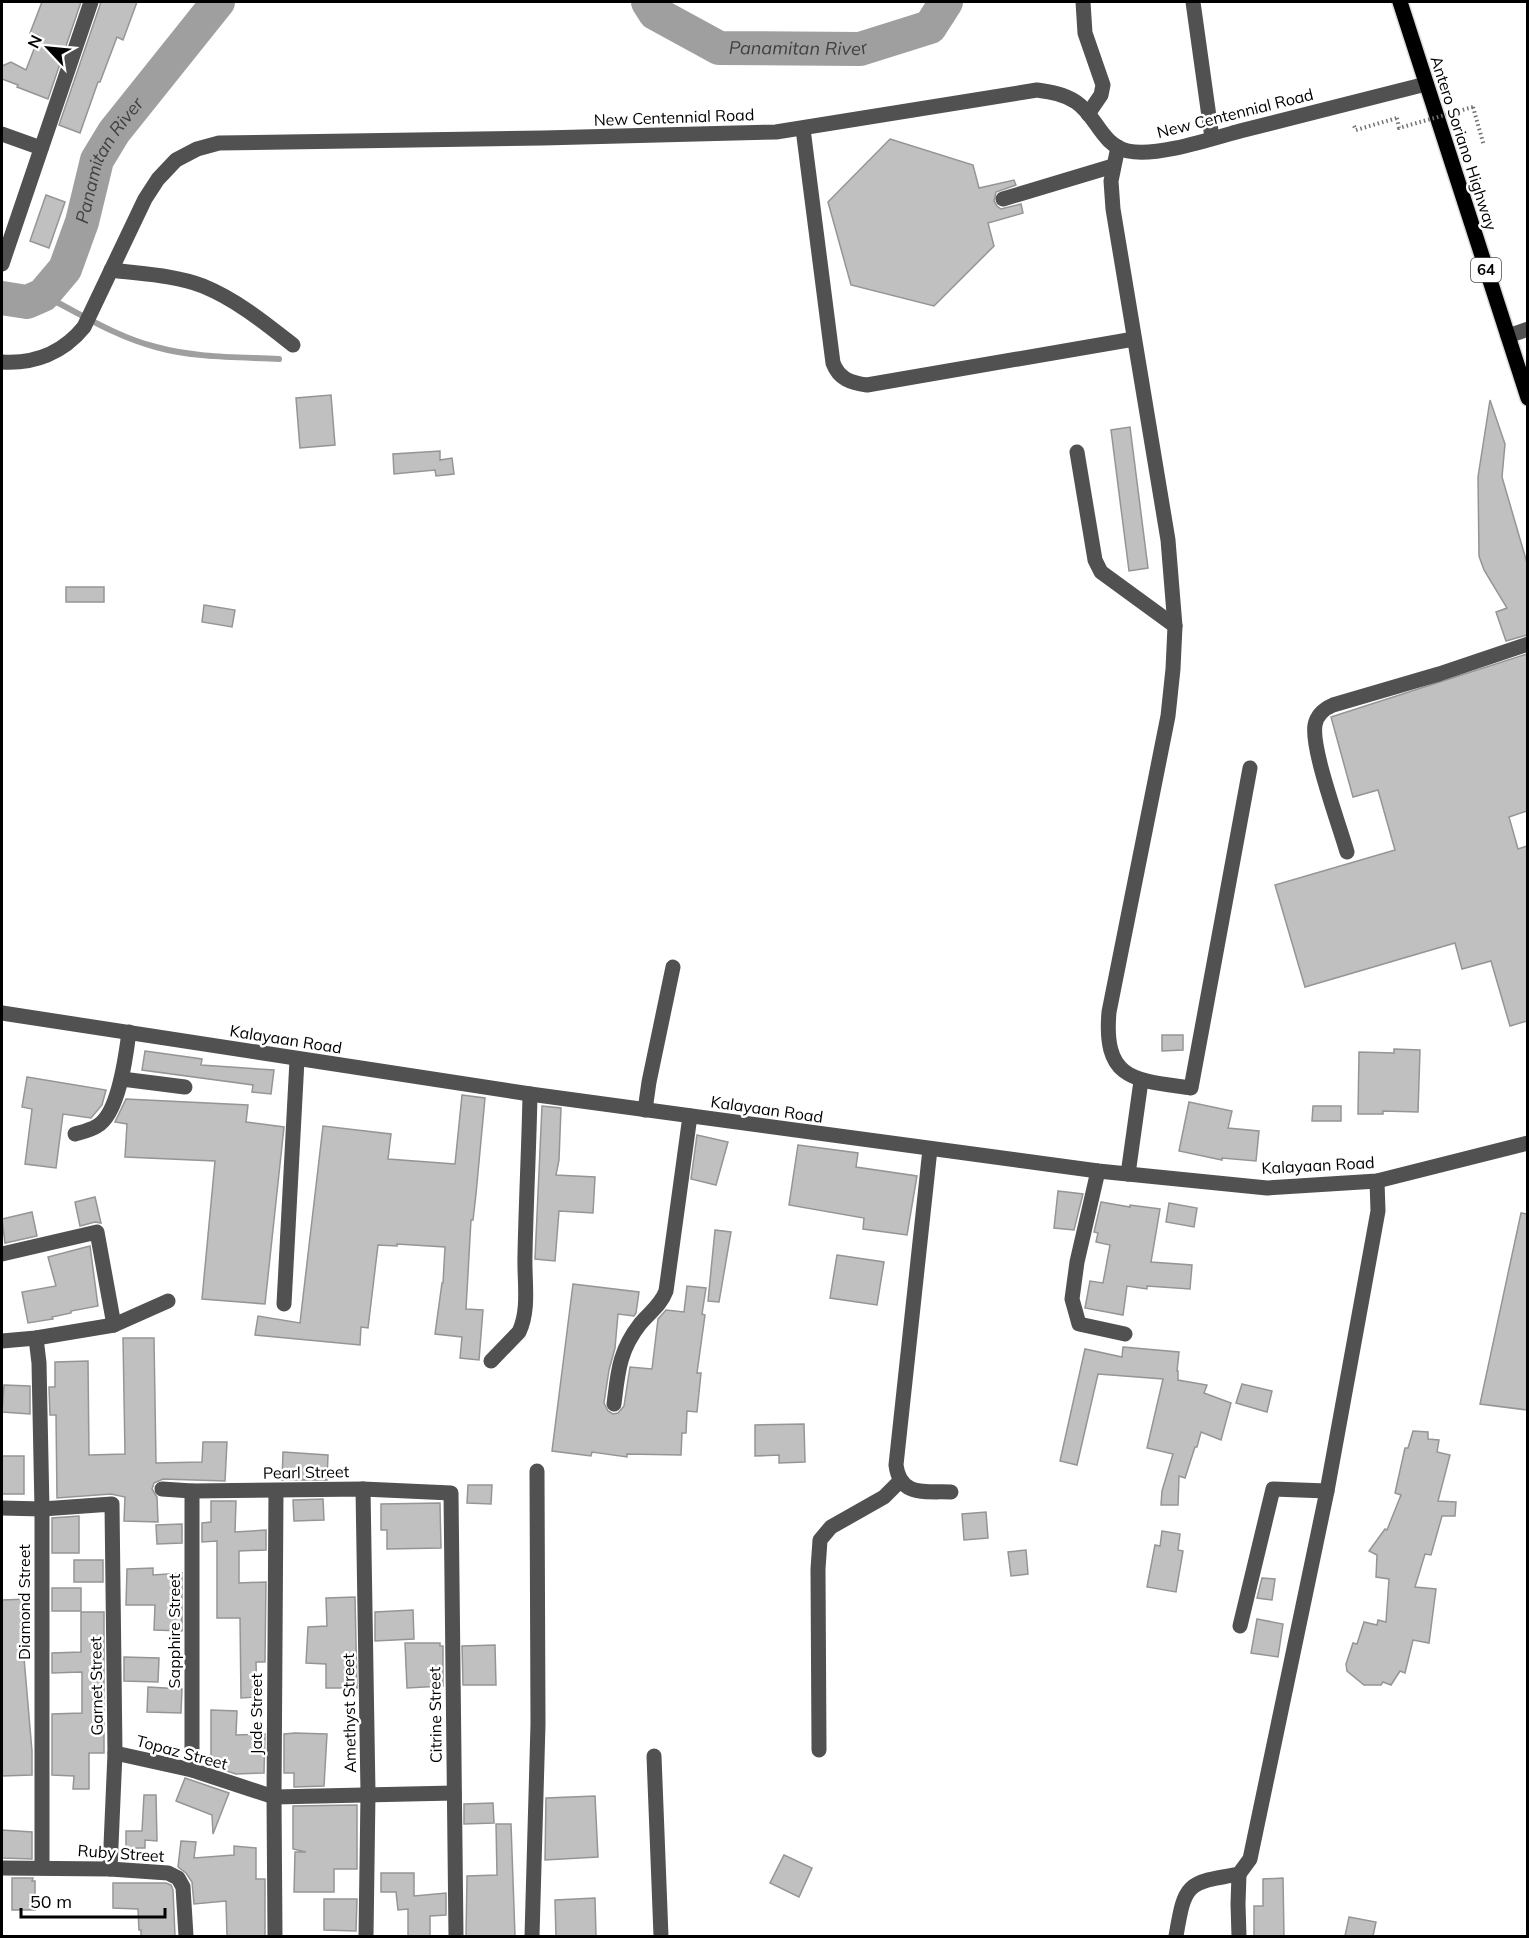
<svg xmlns="http://www.w3.org/2000/svg" width="1529" height="1938" viewBox="0 0 1529 1938" font-family="Mulish,sans-serif">
<style>
.lines{fill:none;stroke-linecap:round;stroke-linejoin:round}
.stream{stroke:#9f9f9f;stroke-width:6}
.river{stroke:#9f9f9f;stroke-width:34}
.building{fill:#c0c0c0;stroke:#959595;stroke-width:1.5}
.major-casing{stroke:#dbdbdb;stroke-width:18}
.path{stroke:#737373;stroke-width:4;stroke-dasharray:1.5 3;stroke-linecap:butt}
.minor{stroke:#515151;stroke-width:15}
.major{stroke:#000;stroke-width:15}
.path-bridge{stroke:#737373;stroke-width:4;stroke-dasharray:1.5 3;stroke-linecap:butt}
.labels{text-anchor:middle;stroke-width:5;stroke-linejoin:round;paint-order:stroke}
.shield{fill:#fff;stroke:#4c4c4c;stroke-width:1.5}
.shield-label{font-size:15px;font-weight:bold;fill:#000}
.street-label{font-size:16px;fill:#000;stroke:#fff}
.water-label{font-size:18px;font-style:italic;fill:#404040;stroke:#fff}
</style>
<rect width="100%" height="100%" fill="#fff"/>
<g class="lines">
<!-- stream -->
<path class="stream" d="M43,295C79,313 116,337 156,347C195,358 239,357 279,359"/>
<!-- river -->
<g class="river">
<path id="s1" d="M648,2L655,13L719,48L860,49L930,27L946,2"/>
<path id="s2" d="M2,298L27,302L43,295L65,269L82,222L97,160L114,132L218,2"/>
</g>
</g>
<!-- building -->
<g class="building">
<path d="M42,2H81L48,99L17,87L18,85L2,79V66L11,62L26,70L39,36L30,33Z"/>
<path d="M101,2H137L123,40L117,37L100,82H98L80,133L59,125Z"/>
<path d="M890,139L973,165L979,188L1014,180L1016,185L996,192L994,201L997,206L1001,209L1021,204L1023,213L988,223L994,246L934,306L851,285L828,202Z"/>
<path d="M46,195L65,202L49,248L30,241Z"/>
<path d="M331,395L335,445L300,448L296,398Z"/>
<path d="M1490,400L1505,444L1502,477L1527,563V635L1506,641L1496,612L1507,608L1484,570L1479,556L1478,477Z"/>
<path d="M1130,427L1148,568L1129,571L1111,430Z"/>
<path d="M440,451V460L452,458L454,474L436,476L435,470L394,474L393,454Z"/>
<rect x="66" y="587" width="38" height="15"/>
<path d="M204,605L235,610L232,627L202,622Z"/>
<path d="M1527,654V811L1509,817L1518,849L1527,846V1021L1510,1026L1491,961L1462,969L1455,943L1305,987L1275,885L1395,850L1378,790L1353,797L1331,717Z"/>
<path d="M1162,1035H1183V1050L1162,1051Z"/>
<path d="M1394,1049L1420,1050L1418,1112L1383,1111V1114H1358L1359,1052L1394,1053Z"/>
<path d="M145,1051L202,1059L201,1065L274,1070L271,1094L252,1092L253,1085L142,1070Z"/>
<path d="M27,1077L106,1090L102,1105L91,1118L63,1114L56,1168L25,1164L32,1109L22,1107Z"/>
<path d="M462,1095L485,1098L476,1194L473,1220H471L466,1309L483,1310L479,1360L460,1358L462,1337L435,1334L442,1283H443L445,1247L397,1244V1246L378,1245L368,1328L361,1327L360,1345L255,1335L258,1316L300,1323L323,1126L391,1134L388,1159L455,1164Z"/>
<path d="M126,1099L248,1105L246,1122L284,1127L265,1304L202,1299L215,1161L125,1157L127,1124L115,1122Z"/>
<path d="M1189,1102L1232,1111L1228,1128L1259,1131L1256,1161L1222,1158V1160L1179,1151Z"/>
<path d="M542,1106L561,1108L559,1160L556,1175L595,1177L593,1213L559,1211L555,1261L535,1259Z"/>
<path d="M1313,1106H1341V1121H1312Z"/>
<path d="M697,1135L728,1142L716,1185L691,1179Z"/>
<path d="M798,1145L858,1153L856,1167L917,1176L907,1235L863,1229L864,1218L789,1205Z"/>
<path d="M1058,1191L1083,1194L1074,1230L1054,1228Z"/>
<path d="M95,1197L101,1223L95,1222L80,1226L75,1202Z"/>
<path d="M1101,1202L1130,1207V1205L1160,1209L1151,1262L1192,1265L1190,1289L1147,1286V1289L1127,1286L1123,1315L1085,1308L1090,1281L1103,1283L1110,1245L1096,1242L1098,1233L1094,1232Z"/>
<path d="M1169,1203L1197,1208L1194,1227L1166,1222Z"/>
<path d="M32,1212L37,1236L5,1243L2,1219Z"/>
<path d="M1521,1213L1527,1214V1410L1480,1404Z"/>
<path d="M715,1230L731,1232L719,1302L708,1301Z"/>
<path d="M90,1246L98,1306L71,1311V1313L52,1317L53,1319L28,1323L22,1292L56,1286L48,1257Z"/>
<path d="M837,1255L884,1262L877,1305L830,1298Z"/>
<path d="M573,1284L639,1292L636,1313L634,1316L618,1314L615,1348L609,1370L604,1403L608,1411L613,1414L618,1413L624,1406L630,1367L652,1369L658,1319L666,1310L684,1312L687,1286L706,1288L702,1314L705,1315L697,1373H701L697,1412L687,1411L686,1433H682L681,1455L627,1454V1457L592,1452L591,1456L552,1451Z"/>
<path d="M123,1338H154L156,1463L202,1462L203,1442H227L225,1481L163,1479L154,1483L152,1489L157,1497L158,1522L124,1521L125,1497L111,1494L57,1498L56,1415H50L49,1387H55V1362L88,1361L89,1455L125,1454Z"/>
<path d="M1123,1347L1179,1352L1177,1371H1178V1380L1207,1385L1204,1393L1231,1403L1221,1440L1201,1432L1197,1447H1195L1185,1478L1179,1476L1178,1505H1161L1162,1491L1173,1454L1147,1448L1163,1379L1098,1374L1077,1465L1060,1461L1085,1349L1122,1357Z"/>
<path d="M1242,1384L1272,1391L1267,1412L1236,1403Z"/>
<path d="M4,1385L30,1386V1414L2,1412Z"/>
<path d="M804,1424L805,1462L779,1463V1455L755,1456V1425Z"/>
<path d="M1413,1431L1428,1432V1439L1439,1440L1437,1452L1450,1455L1438,1501L1456,1502L1455,1516H1442L1431,1555L1425,1554L1415,1587L1436,1589L1429,1643L1413,1640L1405,1673L1400,1671L1391,1685L1383,1682L1381,1685H1364L1347,1671L1346,1664L1353,1643L1357,1644L1364,1622L1377,1625L1378,1620L1386,1622L1389,1579L1376,1577L1377,1555L1369,1551L1385,1529L1387,1530L1401,1495L1395,1493L1405,1448H1408Z"/>
<path d="M283,1452L328,1455L327,1480H282Z"/>
<rect x="2" y="1456" width="22" height="38"/>
<path d="M468,1485H492L491,1504L467,1503Z"/>
<path d="M323,1499L324,1520L294,1521L293,1500Z"/>
<path d="M211,1501H236L235,1532L266,1530V1550L239,1551V1583L266,1582L265,1662H256L257,1697L241,1698L240,1618H217V1541L202,1542V1523L211,1522Z"/>
<path d="M440,1503L441,1548L387,1549V1530H381V1504Z"/>
<path d="M986,1512L988,1538L964,1540L962,1514Z"/>
<path d="M79,1516V1553H52V1518Z"/>
<path d="M182,1524V1543L157,1544L156,1525Z"/>
<path d="M1162,1531L1180,1534L1178,1550L1183,1551L1176,1592L1147,1587L1155,1545L1160,1546Z"/>
<path d="M1026,1550L1028,1574L1011,1576L1008,1552Z"/>
<rect x="74" y="1560" width="29" height="22"/>
<path d="M153,1568V1575L182,1573V1631L154,1630L155,1605H126L127,1569Z"/>
<path d="M1262,1578L1275,1579L1272,1600L1257,1598Z"/>
<rect x="52" y="1588" width="29" height="23"/>
<path d="M355,1597L357,1688H326V1664L306,1663L308,1627L327,1626L326,1598Z"/>
<path d="M30,1599V1623H21L32,1751V1775L2,1776V1600Z"/>
<path d="M413,1610L414,1639L375,1641V1612Z"/>
<path d="M81,1612H104V1753H89V1789H73L74,1776L52,1775V1714L82,1713V1672L52,1673V1653L81,1652Z"/>
<path d="M1257,1619L1283,1624L1278,1657L1251,1653Z"/>
<path d="M405,1643H440V1646H443V1686L407,1688Z"/>
<path d="M495,1645L496,1685H463L462,1646Z"/>
<path d="M124,1657L159,1658L158,1682L124,1681Z"/>
<path d="M148,1687L182,1689L181,1713L147,1712Z"/>
<path d="M211,1710L237,1711L236,1735L265,1734L264,1773L236,1774L211,1766Z"/>
<path d="M295,1733L327,1734L324,1786L294,1787V1773H284V1734Z"/>
<path d="M185,1778L229,1793L213,1834L212,1815L176,1801Z"/>
<path d="M144,1795H156L157,1841L145,1840V1848H126V1831H142Z"/>
<path d="M595,1796L598,1857L545,1860L546,1798Z"/>
<path d="M493,1803L494,1823L464,1824V1804Z"/>
<path d="M357,1805V1869H334V1892H294L295,1852H306L293,1849V1806Z"/>
<path d="M496,1824H511L515,1936H466L467,1876L497,1875Z"/>
<path d="M2,1830L32,1832V1859L2,1858Z"/>
<path d="M181,1841L196,1842L194,1858L234,1855V1846L256,1848V1879H265V1936H227L226,1901L194,1904L192,1882L186,1873L178,1867Z"/>
<path d="M784,1855L812,1868L799,1897L770,1883Z"/>
<path d="M381,1873H414V1896L446,1893V1915L430,1916V1936H408V1909L398,1910L396,1892H381Z"/>
<path d="M12,1878H33L32,1881H35V1910H12Z"/>
<path d="M1283,1878L1284,1936H1254V1906H1263V1879Z"/>
<path d="M113,1883H166L171,1885L173,1890L175,1936H141V1930H139L138,1909L113,1908Z"/>
<path d="M595,1898L596,1936H556L555,1900Z"/>
<path d="M324,1899H357L356,1931L324,1930Z"/>
<path d="M1349,1917L1376,1922L1373,1936H1345Z"/>
</g>
<g class="lines">
<defs>
<path id="major" d="M1400,2L1528,398"/>
</defs>
<!-- major casing -->
<use href="#major" class="major-casing"/>
<!-- path -->
<g class="path">
<path d="M1473,107L1484,146"/>
<path d="M1354,126L1356,130L1397,118"/>
</g>
<!-- minor -->
<g class="minor">
<path d="M1083,2L1085,33L1103,85L1101,95L1088,114"/>
<path d="M1193,2L1212,138"/>
<path d="M803,129L833,363C839,379 851,383 867,385L1134,339"/>
<path d="M2,134L41,148"/>
<path d="M1118,147L1111,181L1113,209L1168,540L1175,626L1173,669L1168,716L1109,1012C1103,1081 1135,1080 1191,1088L1250,768"/>
<path d="M1003,199L1113,166"/>
<path d="M2,264L91,2"/>
<path d="M111,270C141,274 175,275 203,286C237,300 265,323 293,345"/>
<path d="M1508,336L1528,329"/>
<path d="M2,362C34,364 63,353 84,327L145,199L158,179L176,160L197,149L219,143L543,138L776,132L1037,90C1051,92 1064,94 1076,102C1097,116 1101,145 1128,151C1157,157 1211,139 1240,131C1302,115 1364,100 1426,84"/>
<path d="M1077,452L1095,560L1101,572L1175,626"/>
<path d="M1347,852C1339,824 1311,749 1315,725C1317,714 1324,709 1333,705L1439,674L1528,644"/>
<path d="M2,1013L530,1094L1098,1171L1267,1188L1377,1181L1528,1143"/>
<path d="M122,1079L185,1087"/>
<path d="M645,1110L649,1082L673,967"/>
<path d="M75,1134C82,1132 91,1130 97,1126C119,1114 126,1055 129,1032"/>
<path d="M930,1149L896,1465C900,1497 925,1491 951,1492"/>
<path d="M1098,1171L1077,1262L1072,1299L1079,1324L1125,1334"/>
<path d="M1128,1174L1141,1081"/>
<path d="M2,1254L97,1232L114,1325"/>
<path d="M284,1304L297,1060"/>
<path d="M36,1338L39,1363L42,1509V1867"/>
<path d="M2,1341L36,1338L114,1325L168,1301"/>
<path d="M491,1361L519,1332C530,1309 524,1280 525,1255C526,1202 529,1148 530,1094"/>
<path d="M614,1404C618,1372 619,1351 640,1324C649,1313 661,1305 666,1291L690,1116"/>
<path d="M162,1489L192,1491L363,1489L451,1493L456,1936"/>
<path d="M363,1489L368,1793L366,1936"/>
<path d="M2,1508L42,1509L112,1504L115,1753L110,1869"/>
<path d="M1240,1626L1273,1489L1327,1491"/>
<path d="M819,1750L818,1569L820,1540L831,1527L884,1497L900,1481"/>
<path d="M115,1753L192,1770L274,1797L454,1793"/>
<path d="M654,1756L661,1936"/>
<path d="M192,1770V1491"/>
<path d="M2,1868L110,1869L168,1873L178,1878L183,1887L186,1936"/>
<path d="M1239,1874L1238,1904L1239,1936"/>
<path d="M275,1936L274,1797L276,1491"/>
<path d="M532,1936L538,1724L537,1471"/>
<path d="M1176,1936C1185,1883 1186,1883 1239,1874L1250,1859L1327,1491L1378,1211L1377,1181"/>
</g>
<!-- major -->
<use href="#major" class="major"/>
<!-- path-bridge -->
<path class="path-bridge" d="M1397,118L1399,128L1473,107"/>
</g>
<g class="labels">
<!-- shield labels -->
<rect class="shield" x="1471" y="258" width="30" height="24" rx="4.5"/>
<g class="shield-label">
<text x="1486" y="275">64</text>
</g>
<!-- street labels -->
<g class="street-label">
<text transform="translate(1235 113) rotate(-14)" y="6">New Centennial Road</text>
<text transform="translate(674 117) rotate(-2)" y="6">New Centennial Road</text>
<text transform="translate(1464 143) rotate(72)" y="6">Antero Soriano Highway</text>
<text transform="translate(286 1039) rotate(9)" y="6">Kalayaan Road</text>
<text transform="translate(767 1109) rotate(8)" y="6">Kalayaan Road</text>
<text transform="translate(1318 1165) rotate(-3)" y="6">Kalayaan Road</text>
<text transform="translate(306 1472) rotate(-1)" y="6">Pearl Street</text>
<text transform="translate(24 1602) rotate(-90)" y="6">Diamond Street</text>
<text transform="translate(174 1631) rotate(-90)" y="6">Sapphire Street</text>
<text transform="translate(96 1686) rotate(-91)" y="6">Garnet Street</text>
<text transform="translate(349 1713) rotate(-91)" y="6">Amethyst Street</text>
<text transform="translate(256 1714) rotate(-90)" y="6">Jade Street</text>
<text transform="translate(435 1715) rotate(-91)" y="6">Citrine Street</text>
<text transform="translate(182 1752) rotate(15)" y="6">Topaz Street</text>
<text transform="translate(121 1853) rotate(4)" y="6">Ruby Street</text>
</g>
<!-- water labels -->
<g class="water-label">
<text dy="6" stroke="none"><textPath href="#s1" startOffset="165">Panamitan River</textPath></text>
<text dy="6" stroke="none"><textPath href="#s2" startOffset="195">Panamitan River</textPath></text>
</g>
</g>
<!-- border -->
<rect width="1529" height="1938" fill="none" stroke="#000000" stroke-width="6"/>
<!-- north arrow -->
<g transform="translate(48 48) rotate(296)" stroke="#ffffff" stroke-width="4.5" paint-order="stroke">
<path d="M0-4.5L10 22L0 15L-10 22Z" fill="#000000"/>
<text y="-9" font-size="16" font-weight="bold" text-anchor="middle" fill="#000000">N</text>
</g>
<!-- scale -->
<path d="M21 1908v9h144v-9" fill="none" stroke="#000000" stroke-width="3"/>
<text x="30" y="1908" font-size="18" fill="#000000" stroke="#ffffff" stroke-width="4.5" paint-order="stroke">50 m</text>
</svg>
